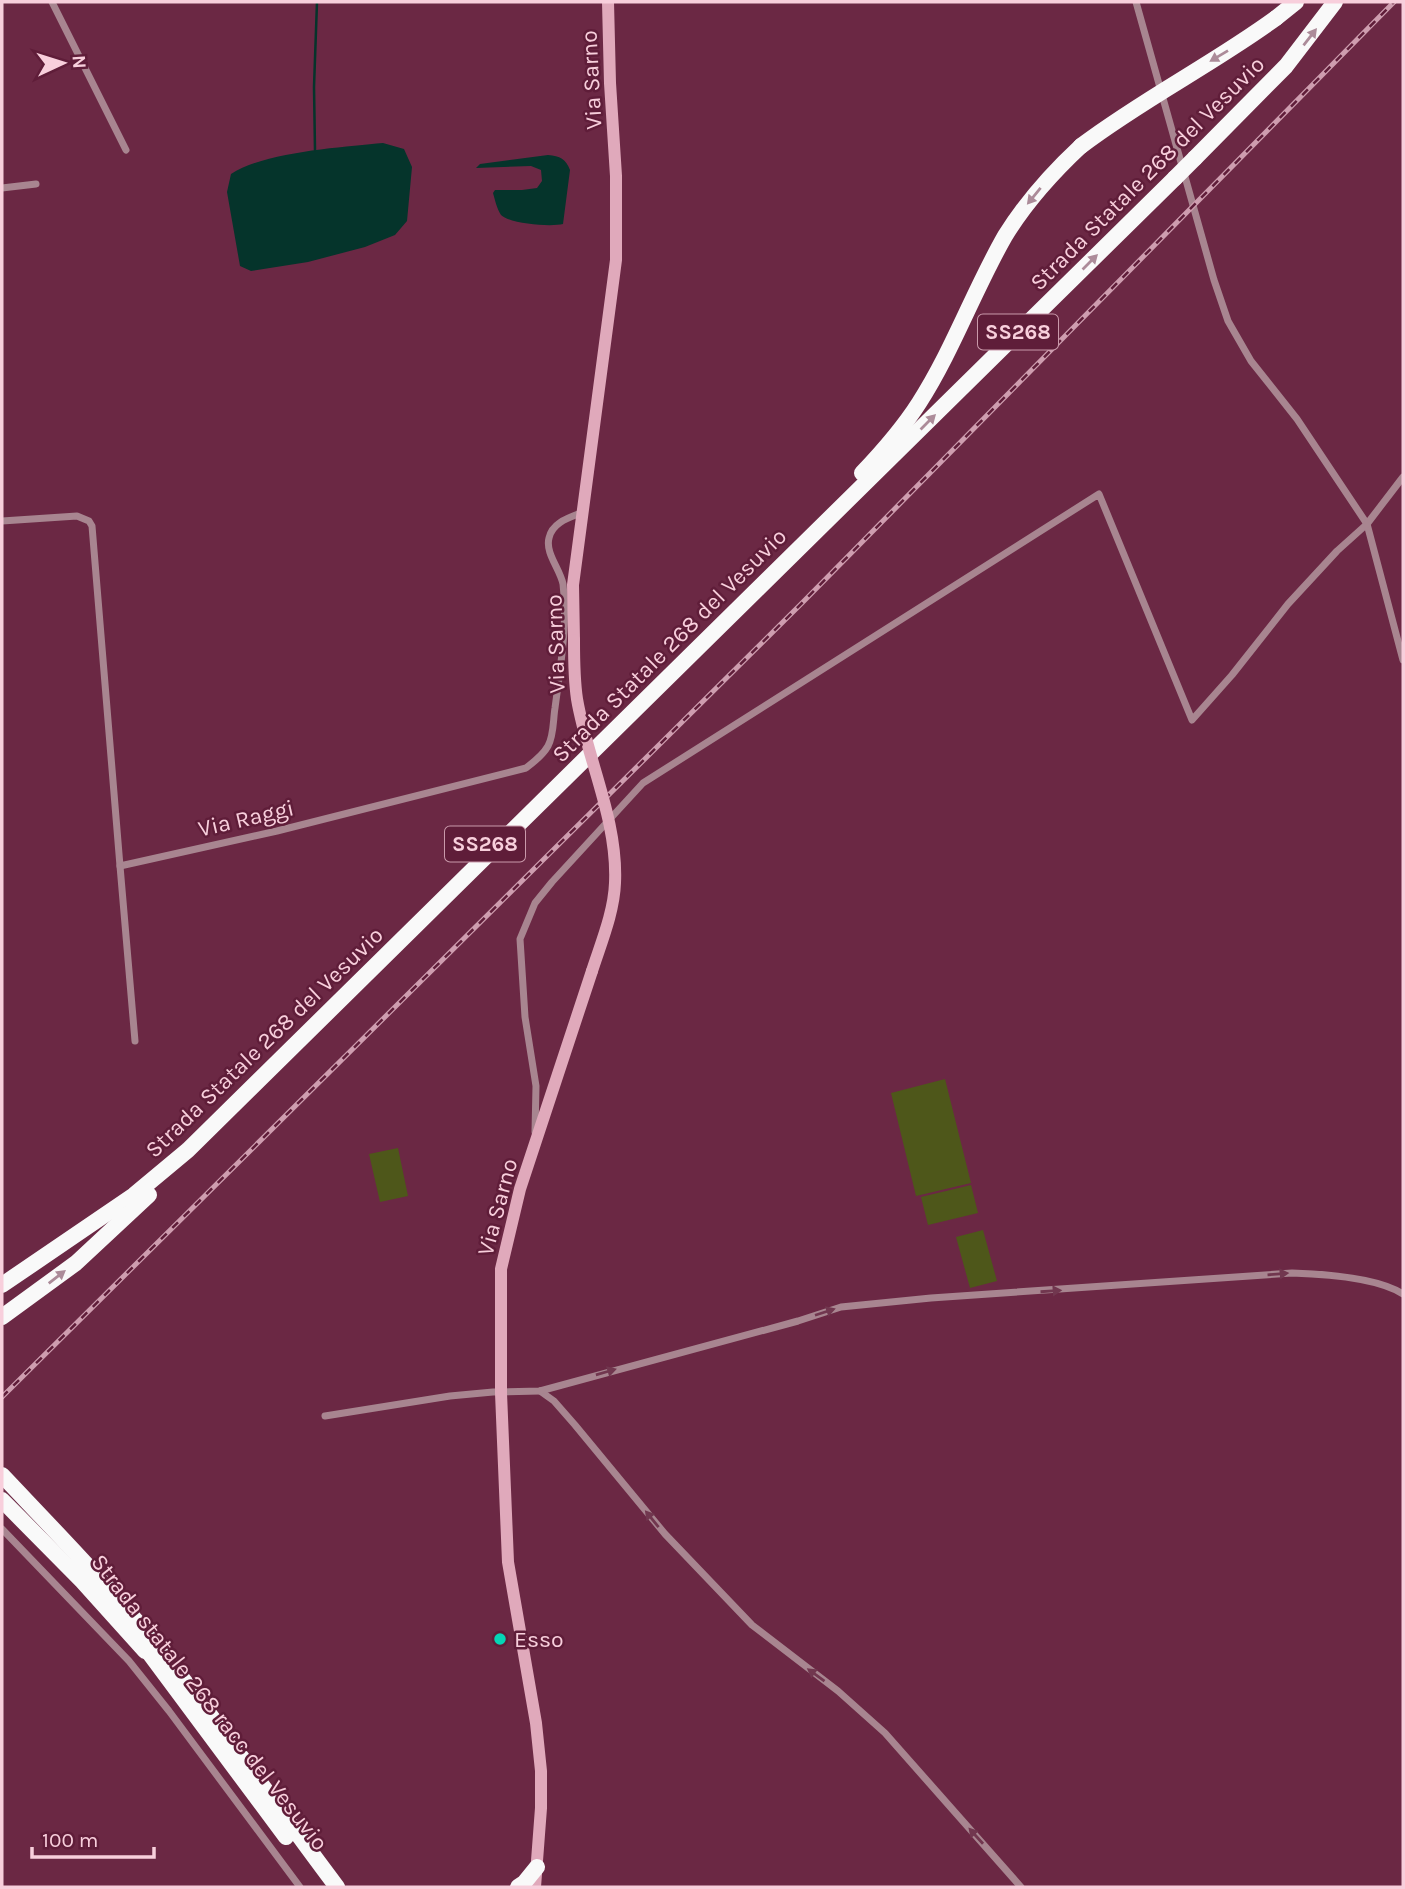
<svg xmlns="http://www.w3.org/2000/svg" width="1405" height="1889" viewBox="0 0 1405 1889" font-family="Karla,sans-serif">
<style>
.green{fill:#4e571a}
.water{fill:#05342b}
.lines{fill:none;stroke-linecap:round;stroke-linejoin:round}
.stream{stroke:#05342b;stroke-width:2.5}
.street{stroke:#a88590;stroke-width:7}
.secondary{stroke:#e0a9bb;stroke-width:12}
.highway{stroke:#f9f9f9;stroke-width:16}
.rail-casing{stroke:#ce9daf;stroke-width:5}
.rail{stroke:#5f1d39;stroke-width:2.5;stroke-dasharray:8;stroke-linecap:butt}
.secondary-bridge{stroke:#e0a9bb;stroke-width:12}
.highway-bridge{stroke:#f9f9f9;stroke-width:16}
.oneway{fill:#ac8b99}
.oneway2{fill:#71374f}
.poi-dot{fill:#06d5b6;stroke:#5f1d39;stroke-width:2.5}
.labels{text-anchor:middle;stroke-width:5;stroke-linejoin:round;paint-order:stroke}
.shield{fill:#5f1d39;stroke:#ca9aab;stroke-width:2}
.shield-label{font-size:21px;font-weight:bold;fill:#f8cfdc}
.street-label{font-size:23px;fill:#f8cfdc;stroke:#5f1d39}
.poi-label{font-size:23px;fill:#f8cfdc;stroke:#5f1d39;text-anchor:start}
</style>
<rect width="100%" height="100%" fill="#6b2844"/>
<!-- green -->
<g class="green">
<path d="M945,1079L971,1183L916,1196L891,1093Z"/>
<path d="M398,1148L408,1196L380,1202L369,1154Z"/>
<path d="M971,1185L978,1213L928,1225L921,1197Z"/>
<path d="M983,1230L997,1281L970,1288L956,1237Z"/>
</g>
<!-- water -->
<g class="water">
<path d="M383,143L404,149L412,167L407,221L395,235L365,247L308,262L251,271L240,266L227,192L231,174C264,152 343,147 383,143Z"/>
<path d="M548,155C560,156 566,159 570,170L563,224C551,227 510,224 501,215C497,209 495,200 493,193L495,190H522L537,188L542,181L541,170L531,166L476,168L480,164Z"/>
</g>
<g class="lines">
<!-- stream -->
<path class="stream" d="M315,150L314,87L317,2"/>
<!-- street -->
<g class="street">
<path d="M52,2L126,150"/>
<path d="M1136,2L1214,280L1228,321L1251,361L1297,419L1367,524L1403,660"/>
<path d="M2,188L36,184"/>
<path d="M2,521L77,516L89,521L92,526L120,866L277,831L526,768C534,762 543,755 548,746C554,735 553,720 555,708C560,670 568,623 563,584C560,569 545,553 549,538C552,523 568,518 581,513"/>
<path d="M120,866L135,1041"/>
<path d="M535,1132L536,1086L525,1017L520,939L535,903L552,882L643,783L1099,494L1192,720L1232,675L1288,604L1337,551L1367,524L1403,477"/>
<path d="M540,1391L554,1401L575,1425L665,1534L752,1625L838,1691L885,1733L1021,1887"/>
<path d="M325,1416L450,1396L493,1392L540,1391L798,1321L841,1307L931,1298L1292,1273C1323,1274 1378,1278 1403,1294"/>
<path d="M2,1529L129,1661L169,1711L300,1887"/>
</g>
<!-- secondary -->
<g class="secondary">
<path d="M574,640L573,585L616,260V176L610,83L608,2"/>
<path d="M535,1887L541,1808V1771L536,1723L508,1562L501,1393V1269L520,1189L592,971"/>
</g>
<!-- highway -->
<g class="highway">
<path d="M1276,18L1296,2"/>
<path d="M1195,158L1286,66L1335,2"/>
<path d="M862,473C883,451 903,428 919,403C953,350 974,290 1005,236C1026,202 1052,173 1081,146"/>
<path d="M2,1285L134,1195L188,1150L1175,178"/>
<path d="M2,1317L76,1263L149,1195"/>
<path d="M2,1475C53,1529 105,1582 152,1640C217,1720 275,1805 337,1887"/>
<path d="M2,1500L82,1581L145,1651"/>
<path d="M141,1642L286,1837"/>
<path d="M518,1887L524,1883L537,1867"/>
</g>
<defs>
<path id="rail" d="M2,1397L802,603L1394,2"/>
</defs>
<!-- rail casing -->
<use href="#rail" class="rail-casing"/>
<!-- rail -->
<use href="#rail" class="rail"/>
<!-- secondary-bridge -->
<path class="secondary-bridge" d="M574,640C574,660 574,679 577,699C587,759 618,820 615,883C614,912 601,943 592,971"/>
<!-- highway-bridge -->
<g class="highway-bridge">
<path d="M1081,146C1143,99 1213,64 1276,18"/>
<path d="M1175,178L1195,158"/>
</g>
</g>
<!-- one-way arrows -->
<defs><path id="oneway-solid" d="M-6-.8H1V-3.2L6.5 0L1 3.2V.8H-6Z" transform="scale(1.75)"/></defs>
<g class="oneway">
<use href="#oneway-solid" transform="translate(1310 37) rotate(-52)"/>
<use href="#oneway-solid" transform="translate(1219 56) rotate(149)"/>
<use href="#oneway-solid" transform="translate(1034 196) rotate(129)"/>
<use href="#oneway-solid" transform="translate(1090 262) rotate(-45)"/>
<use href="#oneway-solid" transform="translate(928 422) rotate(-45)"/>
<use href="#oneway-solid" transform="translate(57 1277) rotate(-38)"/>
</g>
<g class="oneway2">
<use href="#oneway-solid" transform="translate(1278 1274) rotate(-5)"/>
<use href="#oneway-solid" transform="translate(1051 1291) rotate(-4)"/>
<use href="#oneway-solid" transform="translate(825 1312) rotate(-18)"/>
<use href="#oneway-solid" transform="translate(606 1372) rotate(-16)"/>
<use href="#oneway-solid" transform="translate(652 1519) rotate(-129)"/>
<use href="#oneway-solid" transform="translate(816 1675) rotate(-144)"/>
<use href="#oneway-solid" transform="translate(976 1836) rotate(-132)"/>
</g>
<!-- markers -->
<circle class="poi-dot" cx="500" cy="1639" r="7"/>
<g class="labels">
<!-- shield labels -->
<g class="shield">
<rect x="978" y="314.5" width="80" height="35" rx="5"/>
<rect x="445" y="826.5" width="80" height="35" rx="5"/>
</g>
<g class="shield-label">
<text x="1018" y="339">SS268</text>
<text x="485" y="851">SS268</text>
</g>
<!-- street labels -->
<g class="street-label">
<text transform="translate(591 80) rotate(-93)" y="8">Via Sarno</text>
<text transform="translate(1147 173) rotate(-45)" y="8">Strada Statale 268 del Vesuvio</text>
<text transform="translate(555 644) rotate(-92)" y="8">Via Sarno</text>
<text transform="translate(669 645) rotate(-45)" y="8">Strada Statale 268 del Vesuvio</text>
<text transform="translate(246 818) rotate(-13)" y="8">Via Raggi</text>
<text transform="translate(264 1042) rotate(-44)" y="8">Strada Statale 268 del Vesuvio</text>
<text transform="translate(497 1207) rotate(-75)" y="8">Via Sarno</text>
<text transform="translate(210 1702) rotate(52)" y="8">Strada statale 268 racc del Vesuvio</text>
</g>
<!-- poi labels -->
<g class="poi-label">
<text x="514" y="1647">Esso</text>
</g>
</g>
<!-- border -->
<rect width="1405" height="1889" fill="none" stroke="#f8cfdc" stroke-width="7"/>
<!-- north arrow -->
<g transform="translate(63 63) rotate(86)" stroke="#5f1d39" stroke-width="5" paint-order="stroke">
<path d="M0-5L12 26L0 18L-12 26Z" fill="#f8cfdc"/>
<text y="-10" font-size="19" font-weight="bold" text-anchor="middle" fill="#f8cfdc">N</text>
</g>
<!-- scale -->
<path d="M32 1847v10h122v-10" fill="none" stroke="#f8cfdc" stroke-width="3.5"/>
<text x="42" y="1847" font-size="21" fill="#f8cfdc" stroke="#5f1d39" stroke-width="5" paint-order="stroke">100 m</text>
</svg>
